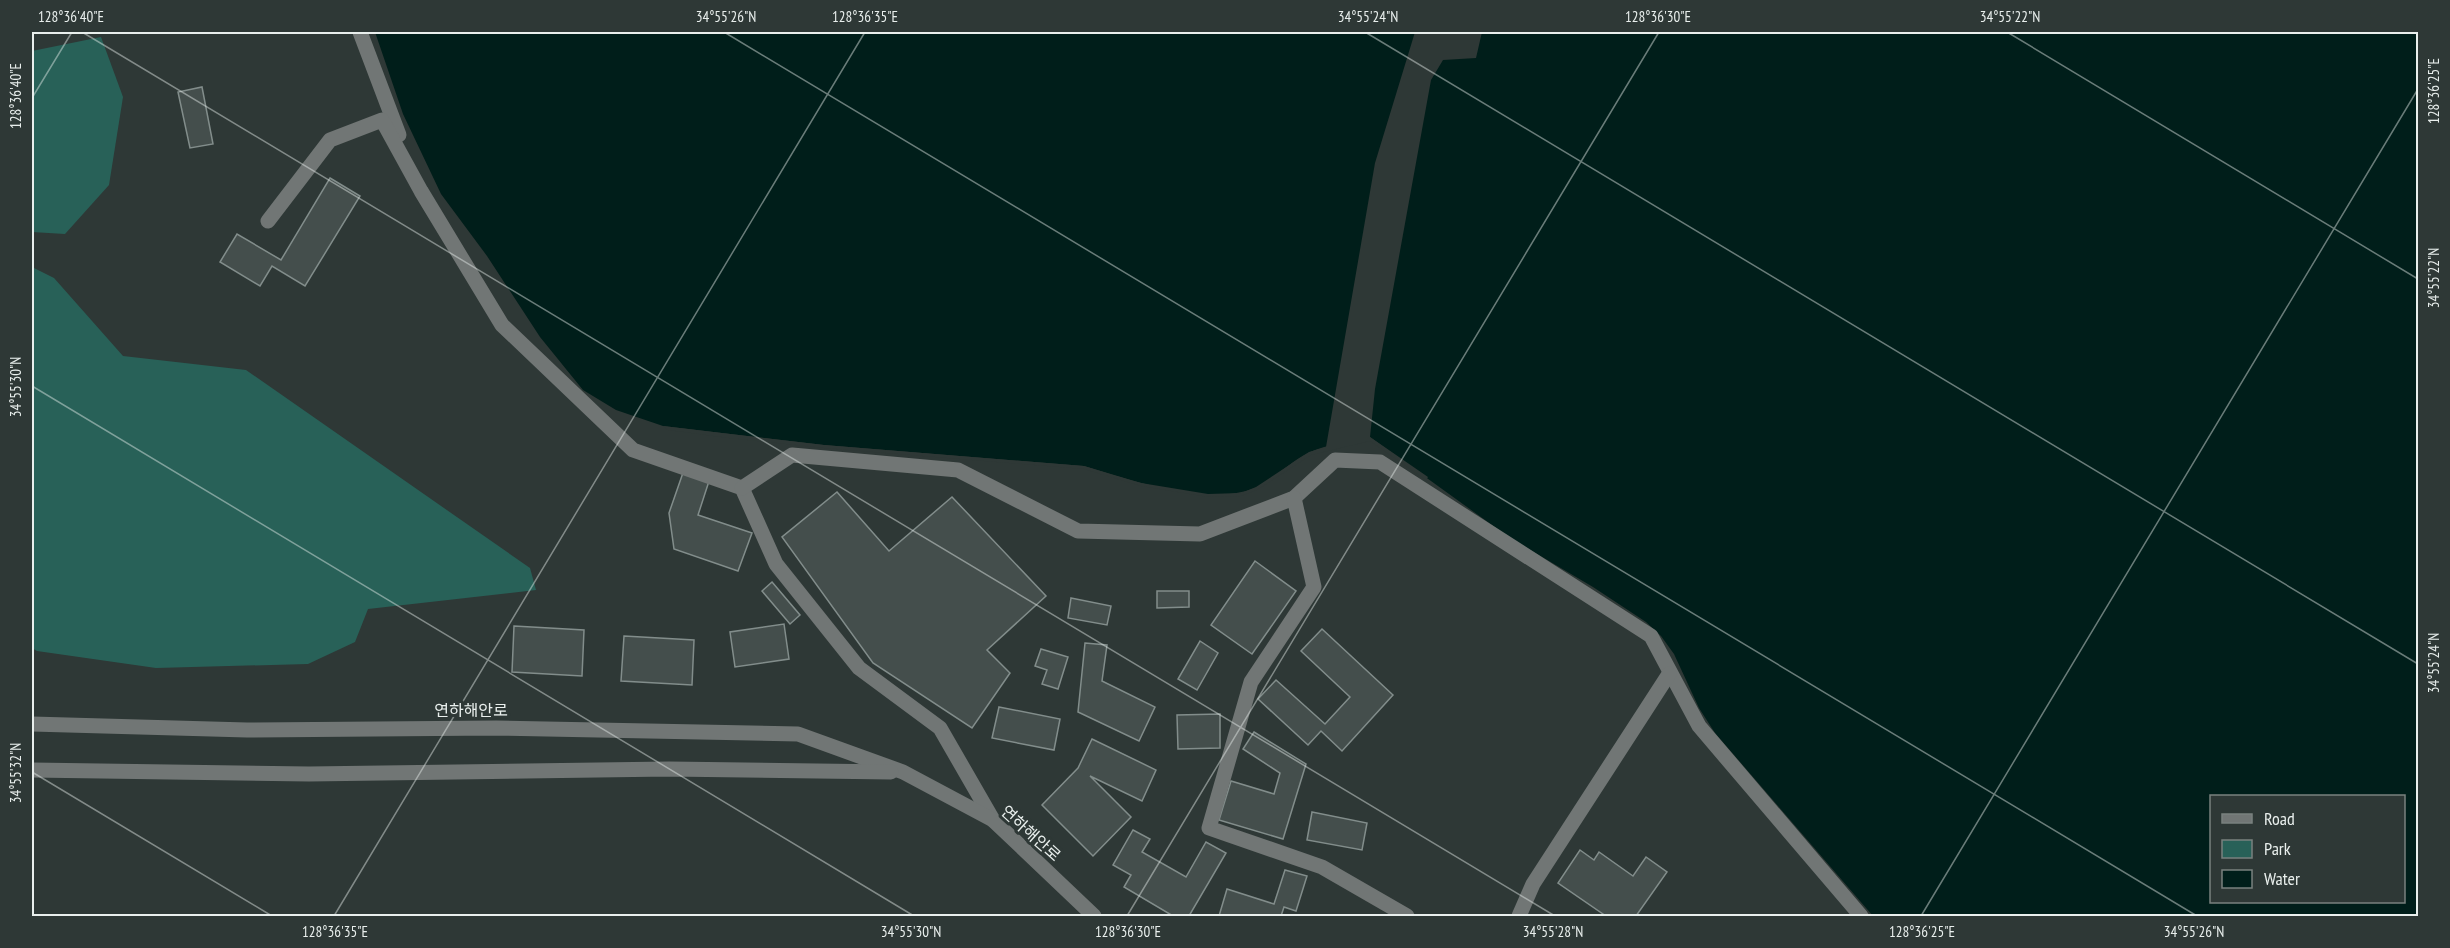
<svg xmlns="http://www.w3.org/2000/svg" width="2450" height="948" viewBox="0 0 2450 948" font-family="'PT Sans Narrow','Noto Sans KR',sans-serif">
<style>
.green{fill:#286158}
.water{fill:#001e1a;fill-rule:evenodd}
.pier{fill:#2e3836}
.building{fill:#444e4c;stroke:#828d8b;stroke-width:1.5}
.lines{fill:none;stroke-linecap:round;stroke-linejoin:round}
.minor{stroke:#717675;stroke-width:15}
.ticks{fill:none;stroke:#e9efed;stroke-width:1.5;stroke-opacity:0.45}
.labels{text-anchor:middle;stroke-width:6;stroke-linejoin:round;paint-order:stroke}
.street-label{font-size:16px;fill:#e9efed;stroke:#2e3836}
.neatline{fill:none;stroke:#e9efed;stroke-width:2}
.ticks-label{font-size:15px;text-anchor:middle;fill:#e9efed}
</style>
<rect width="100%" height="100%" fill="#2e3836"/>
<!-- green -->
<g class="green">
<path d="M101,37L123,97L109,185L65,234L32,232V51Z"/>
<path d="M32,267L54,278L123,356L246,370L530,568L536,590L368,609L355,642L308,664L156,668L37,651L32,648Z"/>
</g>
<!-- water -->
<path class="water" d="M375,32H2418V916H1873L1715,733L1699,708L1674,654L1661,636L1646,622L1593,587L1510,538L1370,437C1351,442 1326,444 1308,453C1289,462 1274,480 1255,488C1208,507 1130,480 1084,466L824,445L663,426L616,410L583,390L540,337L487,256L441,194L403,114ZM2212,796H2404V902H2212Z"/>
<!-- pier -->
<path class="pier" d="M1415,32H1482L1476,58L1443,60L1431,80L1375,389L1370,437L1428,477L1426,480L1370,441L1311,455L1257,490L1241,496L1208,497L1141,486L1084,469L824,448L729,438L668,430L663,426L824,445L1084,466L1141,483L1208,494L1241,493L1256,487L1309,452L1326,447L1375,163Z"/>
<!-- building -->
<g class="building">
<path d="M202,87L213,144L190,148L178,92Z"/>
<path d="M330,178L360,196L305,286L272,266L260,286L220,262L237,234L281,260Z"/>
<path d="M685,467L711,475L698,515L752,533L738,571L674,549L669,513Z"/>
<path d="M837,492L889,551L952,497L1046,596L987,650L1010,673L972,728L873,663L782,537Z"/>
<path d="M1255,561L1296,591L1252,654L1211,625Z"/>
<path d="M772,582L800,615L790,624L762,591Z"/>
<path d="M1157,591H1189V607L1157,608Z"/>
<path d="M1071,598L1111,606L1107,625L1068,618Z"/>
<path d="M784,624L789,659L735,667L730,632Z"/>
<path d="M514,626L584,630L582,676L512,672Z"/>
<path d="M1322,629L1393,695L1342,751L1321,731L1308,745L1258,699L1276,680L1325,724L1350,697L1301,651Z"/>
<path d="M624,636L694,640L692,685L621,681Z"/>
<path d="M1200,641L1218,653L1197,690L1178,679Z"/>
<path d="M1085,643L1107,645L1102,681L1155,707L1139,741L1078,712Z"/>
<path d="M1041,649L1068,657L1058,689L1042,684L1047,670L1035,666Z"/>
<path d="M999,707L1060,719L1054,750L992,738Z"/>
<path d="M1220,714V748L1178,749L1177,715Z"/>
<path d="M1254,732L1306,764L1283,839L1219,820L1231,781L1274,794L1280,773L1243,749Z"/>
<path d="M1092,739L1156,770L1142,801L1090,776L1131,817L1093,856L1042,805L1078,768Z"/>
<path d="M1312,812L1367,823L1362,850L1307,840Z"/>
<path d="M1133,830L1150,839L1142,852L1186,877L1206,842L1226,853L1189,916H1173L1124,887L1131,875L1113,865Z"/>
<path d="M1580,850L1594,860L1599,852L1633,876L1646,857L1667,872L1636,916H1606L1558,883Z"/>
<path d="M1285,870L1307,876L1296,911L1284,907L1281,916H1219L1227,889L1274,904Z"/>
</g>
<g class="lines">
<!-- minor -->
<g class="minor">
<path d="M360,32L399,135"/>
<path d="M268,221L330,140L382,120L421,191L502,325L633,450L742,488L776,564L859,668L940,728L993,820"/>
<path d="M742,488L792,455L958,470L1078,531L1200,534L1294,498L1335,460L1380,462L1651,636L1699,726L1861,916"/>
<path d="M1294,498L1314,587L1251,682L1209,828L1322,867L1407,916"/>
<path d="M32,724L247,730L496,728L798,734L903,772L993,820L1094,916"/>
<path d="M32,770L309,774L669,769L891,772"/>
<path d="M1519,916L1533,884L1669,674"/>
</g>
</g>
<!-- ticks -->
<path class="ticks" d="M82,32L1555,916M724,32L2197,916M1365,32L2418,664M2007,32L2418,279M32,98L72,32M32,386L914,916M32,772L272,916M334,916L865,32M1127,916L1659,32M1921,916L2418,89"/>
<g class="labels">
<!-- street labels -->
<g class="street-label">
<text x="471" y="716">연하해안로</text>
<text transform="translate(1031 833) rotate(42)" y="6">연하해안로</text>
</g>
</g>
<!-- border -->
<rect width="2450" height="948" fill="none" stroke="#2e3836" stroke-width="66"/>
<!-- legend -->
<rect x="2210" y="795" width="195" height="108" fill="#2e3836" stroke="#79817f" stroke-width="1.5"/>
<rect x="2222" y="814" width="30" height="9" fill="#717675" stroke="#79817f" stroke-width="1.5"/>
<text x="2264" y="825" font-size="18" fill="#e9efed">Road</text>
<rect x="2222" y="840" width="30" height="18" fill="#286158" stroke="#79817f" stroke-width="1.5"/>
<text x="2264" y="855" font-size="18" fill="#e9efed">Park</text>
<rect x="2222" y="870" width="30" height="18" fill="#001e1a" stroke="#79817f" stroke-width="1.5"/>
<text x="2264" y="885" font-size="18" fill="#e9efed">Water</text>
<rect x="33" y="33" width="2384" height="882" class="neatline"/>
<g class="ticks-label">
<text x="71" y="22">128°36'40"E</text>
<text x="726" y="22">34°55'26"N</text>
<text x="865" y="22">128°36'35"E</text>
<text x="1368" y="22">34°55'24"N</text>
<text x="1658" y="22">128°36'30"E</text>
<text x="2010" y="22">34°55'22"N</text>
<text transform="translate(2434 91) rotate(-90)" y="5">128°36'25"E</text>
<text transform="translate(16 96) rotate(-90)" y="5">128°36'40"E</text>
<text transform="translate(2434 278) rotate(-90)" y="5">34°55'22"N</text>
<text transform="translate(16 387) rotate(-90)" y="5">34°55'30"N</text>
<text transform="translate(2434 663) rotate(-90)" y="5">34°55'24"N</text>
<text transform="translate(16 773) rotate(-90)" y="5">34°55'32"N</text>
<text x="335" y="937">128°36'35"E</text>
<text x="911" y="937">34°55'30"N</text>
<text x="1128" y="937">128°36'30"E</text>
<text x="1553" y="937">34°55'28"N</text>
<text x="1922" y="937">128°36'25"E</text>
<text x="2194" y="937">34°55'26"N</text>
</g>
</svg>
